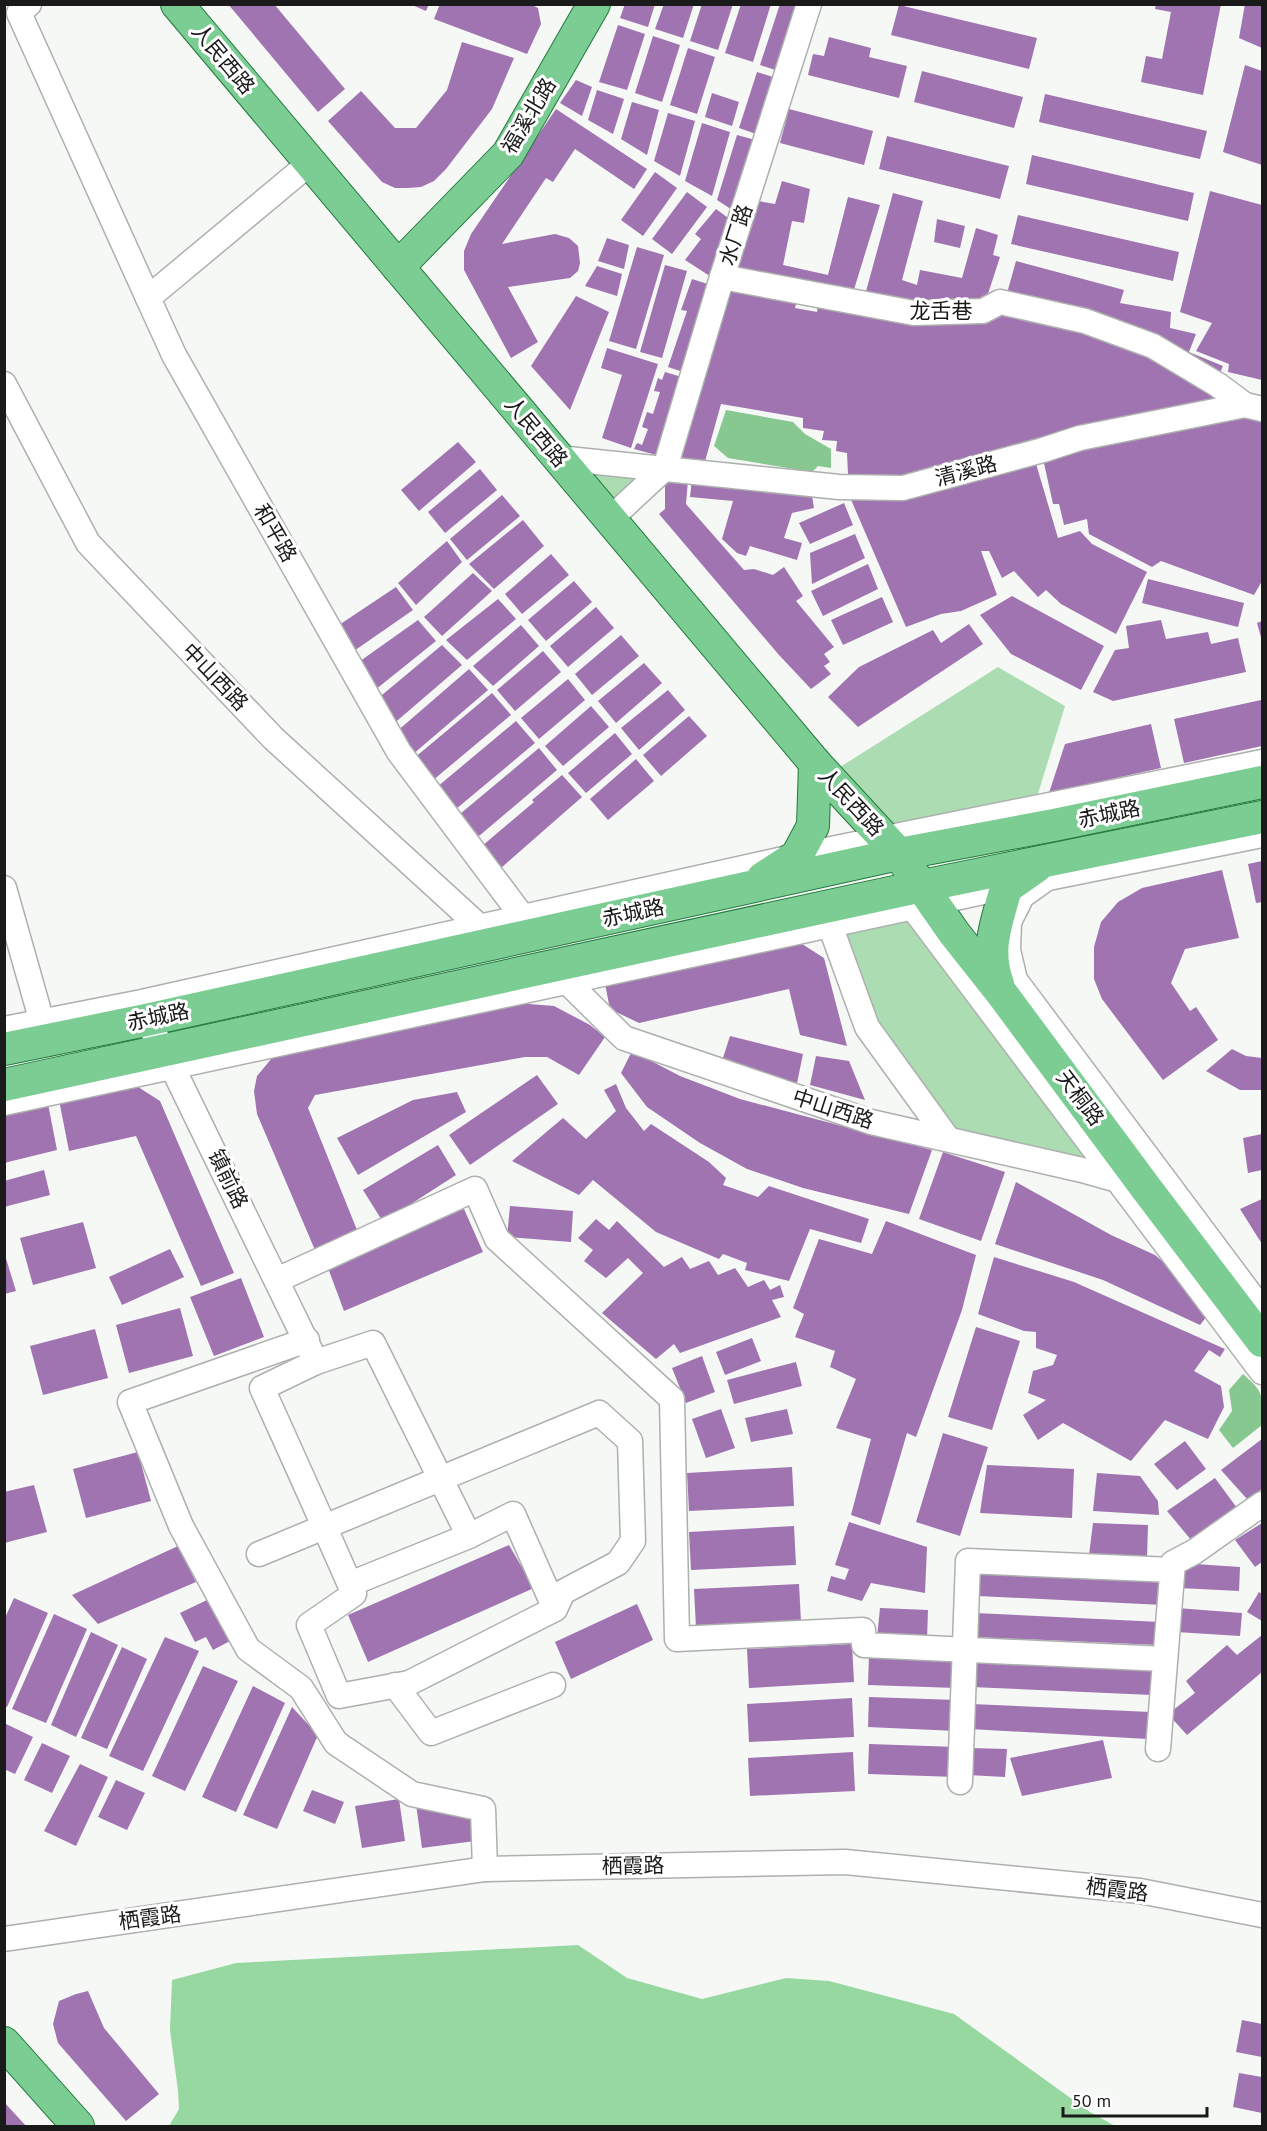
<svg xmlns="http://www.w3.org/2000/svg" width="1267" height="2131" viewBox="0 0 1267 2131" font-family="'PT Sans','Noto Sans SC',sans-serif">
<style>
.green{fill:#acddb2}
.forest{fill:#96d89f}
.water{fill:#86c890}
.building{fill:#a073b1}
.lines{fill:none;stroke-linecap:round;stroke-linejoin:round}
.minor-casing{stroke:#adb0ae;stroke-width:27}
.major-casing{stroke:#20793b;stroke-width:34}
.minor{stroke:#fff;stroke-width:24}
.major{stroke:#7ccd94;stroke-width:32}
.labels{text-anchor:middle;stroke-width:6;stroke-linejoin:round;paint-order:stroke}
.street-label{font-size:21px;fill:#191a19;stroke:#fff}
</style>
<rect width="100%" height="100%" fill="#f6f8f6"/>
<!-- green -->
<g class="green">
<path d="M558,458L665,468L610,519Z"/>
<path d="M998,667L1065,706L1033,810L884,838L826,776Z"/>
<path d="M913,908L1116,1179L948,1139L867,1027L830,925Z"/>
</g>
<!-- forest -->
<path class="forest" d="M578,1945L627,1978L702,1999L786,1978L829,1981L954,2014L1090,2112L1115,2126H169L179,2109L178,2091L170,2030L172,1980L236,1963Z"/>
<!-- water -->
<g class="water">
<path d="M726,410L793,422L805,434L831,449V468L818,466L812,472L728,458L714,446Z"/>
<path d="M1243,1374C1265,1393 1263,1397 1262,1425L1233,1448L1219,1430L1232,1411L1229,1390Z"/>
</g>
<!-- building -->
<g class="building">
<path d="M228,4H274L345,89L318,112Z"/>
<path d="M410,4H429L426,11Z"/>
<path d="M440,4H530L538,8L541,24L527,54L434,19Z"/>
<path d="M625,4H655L648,27L620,18Z"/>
<path d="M664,4H694L683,38L655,29Z"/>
<path d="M702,4H733L718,50L690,41Z"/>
<path d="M741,4H771L753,62L725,53Z"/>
<path d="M780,4H804L782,72L760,65Z"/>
<path d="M1156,4H1221L1203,95L1141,82L1146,56L1162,59L1171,12L1155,9Z"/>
<path d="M1245,4H1262V48L1239,38Z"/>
<path d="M899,5L1037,38L1029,69L891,35Z"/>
<path d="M618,25L645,34L627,90L599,82Z"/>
<path d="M653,36L680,45L662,102L635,93Z"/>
<path d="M829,37L871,48L869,57L907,66L899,98L808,75L813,54L824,56Z"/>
<path d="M462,42L514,58L492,109L446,169L434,181L421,187L408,188H395L382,182L328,121L361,91L395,128H416L447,90Z"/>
<path d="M688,48L715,57L697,114L670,105Z"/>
<path d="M1245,65L1262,71V165L1223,152Z"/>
<path d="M922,71L1023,97L1014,128L914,102Z"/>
<path d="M757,72L779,79L762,136L739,128Z"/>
<path d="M576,80L592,87L582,116L560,103Z"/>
<path d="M597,90L624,99L613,134L588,120Z"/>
<path d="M712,93L739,102L732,126L705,117Z"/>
<path d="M1045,94L1207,131L1200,159L1039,122Z"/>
<path d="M632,102L659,110L647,155L621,139Z"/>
<path d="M556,109L647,169L634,189L575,149L553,182L546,178L502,244L555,234L569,238L578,246L580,263L578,271L570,278L508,287L538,342L511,358L464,270V251L471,234Z"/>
<path d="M789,109L873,131L864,165L780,143Z"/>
<path d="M668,113L695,121L680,176L654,161Z"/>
<path d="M702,123L730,132L712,196L685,181Z"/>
<path d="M737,135L759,141L737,213L717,200Z"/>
<path d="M887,136L1009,166L1000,199L879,169Z"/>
<path d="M1032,155L1194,193L1188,221L1026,184Z"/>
<path d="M655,172L677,188L643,236L621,220Z"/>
<path d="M782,181L810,189L804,223L792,221L783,265L828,275L848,197L880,205L852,296L729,275L752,200L775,204Z"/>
<path d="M1210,191L1262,205V380L1228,372L1229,364L1196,351L1212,323L1180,312Z"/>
<path d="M687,192L707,207L672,254L652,239Z"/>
<path d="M893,193L923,201L902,280L917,285L920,270L962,278L976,228L998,235L993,255L1000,257L985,303L908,306L865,295Z"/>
<path d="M716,209L735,223L716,280L685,260L701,239L695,234Z"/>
<path d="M1018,215L1179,252L1173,281L1011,244Z"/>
<path d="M937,219L965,226L960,248L934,242Z"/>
<path d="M607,238L629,245L624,269L598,261Z"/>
<path d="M637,247L664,255L636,349L609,341Z"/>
<path d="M1016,261L1124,290L1120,303L1171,312L1170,328L1196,334L1189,352L1223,366L1217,379L1006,297Z"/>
<path d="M665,265L687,271L662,358L640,352Z"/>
<path d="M597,266L622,274L617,296L585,286Z"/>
<path d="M692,279L714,286L686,373L668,367L687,311L681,310Z"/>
<path d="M726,281L798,295L795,308L817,312L819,300L989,322L993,310L1137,343L1221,392L1222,407L1034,457L1058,538L1080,531L1092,544L1147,572L1116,634L1061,604L1046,590L1038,597L1014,571L1002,578L989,551H981L997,595L961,611L941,614L906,627L849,495L847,453L836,451L837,441L822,440L824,431L803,428V418L721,404L704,465L674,458Z"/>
<path d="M576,296L609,312L570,410L531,366Z"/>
<path d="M607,348L658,364L631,448L602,438L622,375L601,368Z"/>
<path d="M665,372L685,378L660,456L634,449L637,443L642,445L648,429L642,427L647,412L653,414L660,392L654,391L658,378L662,380Z"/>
<path d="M1262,413V581L1254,595L1161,561L1152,567L1089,534L1087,519L1064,525L1059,504H1053L1042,454Z"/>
<path d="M458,442L476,462L419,511L401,490Z"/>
<path d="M480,469L497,490L445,533L428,512Z"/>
<path d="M665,477L688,480L686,504L744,570L754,569L773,575L784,567L803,596L796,601L834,647L824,654L830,662L824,666L831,674L811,689L779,655L659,514L665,509Z"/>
<path d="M692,479L811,490L814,508L792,513L784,538L802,543L797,560L750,546L746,556L737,553L722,539L733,501L690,497Z"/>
<path d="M502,495L520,516L467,560L450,539Z"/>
<path d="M844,503L853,525L810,544L799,523Z"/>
<path d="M523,520L544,546L494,589L469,564Z"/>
<path d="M855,534L865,558L812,584L810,553Z"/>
<path d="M447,541L462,562L416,605L398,583Z"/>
<path d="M551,554L569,575L522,614L505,594Z"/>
<path d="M868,564L878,589L823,616L811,591Z"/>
<path d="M473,573L492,591L442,636L424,617Z"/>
<path d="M1148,579L1244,603L1238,627L1142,603Z"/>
<path d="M574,581L592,602L546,641L528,620Z"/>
<path d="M396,587L413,610L354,651L336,627Z"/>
<path d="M1012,596L1104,646L1081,690L1011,654L980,615Z"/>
<path d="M882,597L893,622L843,645L831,620Z"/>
<path d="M498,599L516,619L467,660L446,640Z"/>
<path d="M596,607L614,628L568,667L550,646Z"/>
<path d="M418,620L436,641L375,690L356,664Z"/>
<path d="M1161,620L1166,639L1208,632L1211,644L1238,638L1246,672L1113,701L1093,692L1115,650L1129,648L1126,626Z"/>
<path d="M1262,621V641L1257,623Z"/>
<path d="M969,624L983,644L858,727L828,697L859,667L933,630L941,643Z"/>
<path d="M521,625L539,646L493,686L473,666Z"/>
<path d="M621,635L639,656L592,695L575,674Z"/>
<path d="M442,645L462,665L391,726L376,700Z"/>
<path d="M543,651L561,672L515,711L497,690Z"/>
<path d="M644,663L662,683L616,723L598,701Z"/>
<path d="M469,669L488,690L412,755L395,733Z"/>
<path d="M568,679L585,700L539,739L521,718Z"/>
<path d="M668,690L685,710L639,750L621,728Z"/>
<path d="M492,693L511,715L432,781L413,759Z"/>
<path d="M1261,700L1262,746L1184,763L1174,719Z"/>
<path d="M591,706L609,727L563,766L545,746Z"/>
<path d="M689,716L707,736L661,776L643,755Z"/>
<path d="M516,721L535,743L456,809L437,787Z"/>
<path d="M1151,724L1161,768L1049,793L1065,744Z"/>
<path d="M615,733L632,754L586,793L568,773Z"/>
<path d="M539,748L557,770L479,836L460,814Z"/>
<path d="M636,759L654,781L608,820L590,799Z"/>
<path d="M562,775L582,797L501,868L482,846L534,802L532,800Z"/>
<path d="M1262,861V902L1256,903L1248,864Z"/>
<path d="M1222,870L1239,938L1185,949L1171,983L1190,1011L1196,1007L1218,1040L1163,1080L1102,999L1094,979V947L1101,922L1118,902L1142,888Z"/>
<path d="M802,944L824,958L847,1046L800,1035L789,989L639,1023L610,1009L605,984Z"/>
<path d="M516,1003L554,1006L590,1025L605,1037L579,1075L547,1057H525L315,1095L308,1108L357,1230L315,1250L257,1114L254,1091L257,1076L272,1058L295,1049Z"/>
<path d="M730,1036L803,1054L797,1083L721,1064Z"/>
<path d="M1232,1049L1246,1056L1262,1058V1090H1240L1206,1071Z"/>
<path d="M632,1051L680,1076L740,1099L932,1150L909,1214L803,1188L747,1169L700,1143L647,1107L621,1073Z"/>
<path d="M816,1056L849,1061L865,1100L810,1085Z"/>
<path d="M537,1075L558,1104L470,1165L449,1135Z"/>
<path d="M616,1084L626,1108L644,1131L651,1124L709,1162L726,1178L723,1185L758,1197L769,1186L869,1219L861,1243L810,1229L789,1281L745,1270L747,1263L723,1254L719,1259L656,1232L593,1180L579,1195L512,1161L563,1118L586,1139L616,1111L604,1090Z"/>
<path d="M135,1085L160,1101L234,1273L201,1286L136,1136L69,1151L59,1100Z"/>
<path d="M457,1092L466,1112L358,1175L337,1138L413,1100Z"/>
<path d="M48,1104L57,1150L4,1163V1113Z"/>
<path d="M1262,1134V1170L1248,1173L1243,1138Z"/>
<path d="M438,1145L456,1175L383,1222L363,1190Z"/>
<path d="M943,1152L1005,1172L981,1241L919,1219Z"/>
<path d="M44,1170L50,1195L4,1207V1181Z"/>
<path d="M1016,1182L1111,1235L1155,1255L1184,1280L1207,1316L1200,1325L1103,1280L995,1244Z"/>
<path d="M1262,1199V1244L1240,1209Z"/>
<path d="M510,1206L573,1211L571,1242L507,1237Z"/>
<path d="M464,1209L483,1252L344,1311L328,1268Z"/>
<path d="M596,1219L609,1230L617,1221L664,1267L682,1257L690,1269L709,1261L718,1275L735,1268L748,1287L764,1280L770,1290L780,1285L784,1297L772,1300L781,1317L680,1353L674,1344L656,1359L602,1313L643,1273L628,1258L606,1278L584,1261L593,1250L578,1238Z"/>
<path d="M886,1221L976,1255L962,1310L916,1437L907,1433L880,1525L851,1515L871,1439L836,1428L856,1379L830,1367L835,1351L795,1337L804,1314L793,1308L819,1239L872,1254Z"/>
<path d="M83,1222L96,1268L33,1285L20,1238Z"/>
<path d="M170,1249L184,1277L122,1305L109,1277Z"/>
<path d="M4,1252L16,1291L4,1294Z"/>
<path d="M994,1257L1074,1282L1225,1349L1220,1357L1209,1350L1194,1371L1221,1386L1224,1407L1208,1439L1165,1420L1131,1461L1063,1423L1038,1440L1023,1415L1046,1400L1028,1393L1033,1371L1053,1365L1057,1355L1036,1348V1332L1024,1331L978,1314Z"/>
<path d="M241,1278L264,1337L214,1356L190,1297Z"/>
<path d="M180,1308L193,1356L129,1373L116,1325Z"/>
<path d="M976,1327L1020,1341L992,1430L948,1417Z"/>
<path d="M95,1329L108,1378L43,1395L30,1346Z"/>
<path d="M752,1338L761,1361L725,1375L716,1352Z"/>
<path d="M702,1356L715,1392L686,1403L672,1368Z"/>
<path d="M796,1362L802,1386L734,1404L727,1380Z"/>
<path d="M721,1409L735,1448L706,1458L692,1419Z"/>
<path d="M787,1409L793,1434L751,1442L745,1418Z"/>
<path d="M943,1433L988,1447L960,1536L916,1522Z"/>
<path d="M1262,1439V1489L1247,1499L1221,1470Z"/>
<path d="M1185,1441L1206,1469L1177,1490L1154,1464Z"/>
<path d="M138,1452L151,1501L86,1518L73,1469Z"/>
<path d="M987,1465L1074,1469L1072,1518L980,1513Z"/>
<path d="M792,1467L794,1506L689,1511L687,1473Z"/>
<path d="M1097,1473L1140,1476L1158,1501L1159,1515L1093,1511Z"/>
<path d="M1215,1478L1237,1508L1192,1541L1167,1511Z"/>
<path d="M34,1485L47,1532L4,1543V1492Z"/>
<path d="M849,1522L927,1547L925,1593L871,1583L862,1601L827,1591L831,1576L845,1580L849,1569L835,1565Z"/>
<path d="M1093,1523L1148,1525L1147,1558L1089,1555Z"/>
<path d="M1262,1523V1562L1255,1567L1235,1540Z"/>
<path d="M794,1526L796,1565L691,1570L689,1532Z"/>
<path d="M509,1545L534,1588L368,1662L348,1615Z"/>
<path d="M178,1546L196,1582L98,1624L72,1595Z"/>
<path d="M1180,1563L1240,1567L1239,1591L1179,1588Z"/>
<path d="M979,1568L1165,1579L1163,1605L978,1596Z"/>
<path d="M799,1584L801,1622L696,1628L694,1589Z"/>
<path d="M1259,1592L1262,1594V1621L1247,1612Z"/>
<path d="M14,1598L48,1613L7,1707L4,1706V1620Z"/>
<path d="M209,1599L230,1641L213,1650L206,1637L195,1642L180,1613Z"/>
<path d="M637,1604L653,1640L571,1679L555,1642Z"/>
<path d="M880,1608L928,1610L927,1640L877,1638Z"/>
<path d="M1177,1608L1242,1613L1240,1636L1176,1632Z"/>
<path d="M975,1613L1160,1622L1158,1645L975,1637Z"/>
<path d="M54,1614L87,1629L46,1723L12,1709Z"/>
<path d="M91,1632L118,1645L76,1737L51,1725Z"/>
<path d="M1262,1635V1672L1187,1735L1168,1714L1195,1693L1186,1681L1227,1645L1237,1655Z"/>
<path d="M165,1637L199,1651L143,1771L109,1756Z"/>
<path d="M852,1644L854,1682L749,1688L747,1649Z"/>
<path d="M122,1647L147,1659L107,1749L81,1738Z"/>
<path d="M869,1655L957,1658L956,1688L868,1685Z"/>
<path d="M974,1662L1152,1670V1695L971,1687Z"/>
<path d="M203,1666L238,1681L185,1791L152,1776Z"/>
<path d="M253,1686L285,1703L236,1812L202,1797Z"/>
<path d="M869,1697L957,1700L956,1731L868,1727Z"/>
<path d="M852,1698L854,1737L749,1742L747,1704Z"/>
<path d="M971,1704L1151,1712L1148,1739L970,1729Z"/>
<path d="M292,1707L318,1735L277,1829L243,1815Z"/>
<path d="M4,1723L33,1737L15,1774L4,1769Z"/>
<path d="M1103,1740L1112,1778L1022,1796L1010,1758Z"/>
<path d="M42,1743L70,1756L52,1793L24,1780Z"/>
<path d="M869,1744L957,1747L956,1777L868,1774Z"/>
<path d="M970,1748L1007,1749L1005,1777L968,1775Z"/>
<path d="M853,1752L855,1791L750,1796L748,1758Z"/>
<path d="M80,1764L108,1777L76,1846L44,1831Z"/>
<path d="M116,1780L145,1793L127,1830L98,1817Z"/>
<path d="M312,1790L344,1802L335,1824L303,1811Z"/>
<path d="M399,1799L405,1841L362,1848L355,1806Z"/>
<path d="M416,1804L472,1809L475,1841L422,1848Z"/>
<path d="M88,1991L104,2028L159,2094L126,2121L58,2043L53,2024L59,2001L76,1994Z"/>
<path d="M1242,2020L1262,2024V2057L1236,2052Z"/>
<path d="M1239,2073L1262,2077V2113L1233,2107Z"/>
<path d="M4,2102L26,2126H4Z"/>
</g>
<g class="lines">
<defs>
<g id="minor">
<path d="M29,4L19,13L148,298"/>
<path d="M310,163L148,298L174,355L399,752L531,928"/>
<path d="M722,277L914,313L983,311L1000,302L1085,321L1153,346L1218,385L1245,405"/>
<path d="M4,384L88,543L273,738L480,927"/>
<path d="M558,458L839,487L903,488L1043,450L1080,438L1245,405L1262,409"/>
<path d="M610,519L665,468L722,277L809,4"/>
<path d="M1043,881L1022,896L1009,922L1008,950L1015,980L1262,1310"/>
<path d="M4,888L42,1022"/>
<path d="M913,908L1262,1372"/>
<path d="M830,925L867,1027L948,1139"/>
<path d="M558,973L624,1038L871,1122L1082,1170L1146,1188"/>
<path d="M146,1020L164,1050L316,1362L262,1388C293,1457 324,1525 354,1594L309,1625L339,1696L409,1683L555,1609L563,1592L618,1563L633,1541L630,1441L599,1413L259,1554"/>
<path d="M4,1029L142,1002L797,856L1262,762"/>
<path d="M4,1103L1048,878L1262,835"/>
<path d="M277,1280L475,1189L497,1239L672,1399L677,1639L863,1630L864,1645L1165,1659"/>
<path d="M307,1340L130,1402L181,1526L248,1649L301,1688L336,1743L412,1794L483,1809L485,1869"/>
<path d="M316,1362L373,1343L469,1536L350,1584"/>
<path d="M469,1536L513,1514L555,1609"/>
<path d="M395,1685L431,1733L553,1685"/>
<path d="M1158,1749L1173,1563L1194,1552L1262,1504"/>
<path d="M960,1782L968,1561L1172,1570"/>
<path d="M4,1939L485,1869L845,1862L1140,1891L1262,1915"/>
</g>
<g id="major">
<path d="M177,4L815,763L899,854L954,933L1000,991L1146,1188L1262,1341"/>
<path d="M398,267L508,154L594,4"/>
<path d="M763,878L797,856L813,826L815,763"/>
<path d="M998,984C985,948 997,923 1006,888L1036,867"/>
<path d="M4,1049L146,1020L899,854L1054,825L1262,782"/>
<path d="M4,1085L922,886L1262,817"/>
<path d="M4,2043L78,2126"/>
</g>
</defs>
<!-- minor casing -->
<use href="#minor" class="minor-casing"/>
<!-- major casing -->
<use href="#major" class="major-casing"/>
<!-- minor -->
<use href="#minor" class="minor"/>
<!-- major -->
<use href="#major" class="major"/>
</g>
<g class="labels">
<!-- street labels -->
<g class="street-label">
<text transform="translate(223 59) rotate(50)" y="7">人民西路</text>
<text transform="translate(529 116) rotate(-59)" y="7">福溪北路</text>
<text transform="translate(736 235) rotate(-72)" y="7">水厂路</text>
<text x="941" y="318">龙舌巷</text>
<text transform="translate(536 432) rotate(50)" y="7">人民西路</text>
<text transform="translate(966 471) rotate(-15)" y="7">清溪路</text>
<text transform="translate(275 533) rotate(60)" y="7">和平路</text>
<text transform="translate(215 677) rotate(46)" y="7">中山西路</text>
<text transform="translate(851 802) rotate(47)" y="7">人民西路</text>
<text transform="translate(1109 814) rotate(-12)" y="7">赤城路</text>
<text transform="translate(633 913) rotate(-12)" y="7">赤城路</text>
<text transform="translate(158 1017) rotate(-12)" y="7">赤城路</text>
<text transform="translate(1080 1098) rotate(53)" y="7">天桐路</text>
<text transform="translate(833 1109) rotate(18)" y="7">中山西路</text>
<text transform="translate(228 1179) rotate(64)" y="7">镇前路</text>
<text transform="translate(633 1866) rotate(-1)" y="7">栖霞路</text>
<text transform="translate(1117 1890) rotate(7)" y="7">栖霞路</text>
<text transform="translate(150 1918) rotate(-8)" y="7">栖霞路</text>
</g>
</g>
<!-- border -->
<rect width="1267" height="2131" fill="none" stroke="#191a19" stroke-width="12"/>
<!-- scale -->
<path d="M1063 2107v9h144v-9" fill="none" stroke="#191a19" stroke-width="3"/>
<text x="1072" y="2107" font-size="18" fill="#191a19" stroke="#ffffff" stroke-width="4.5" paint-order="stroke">50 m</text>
</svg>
